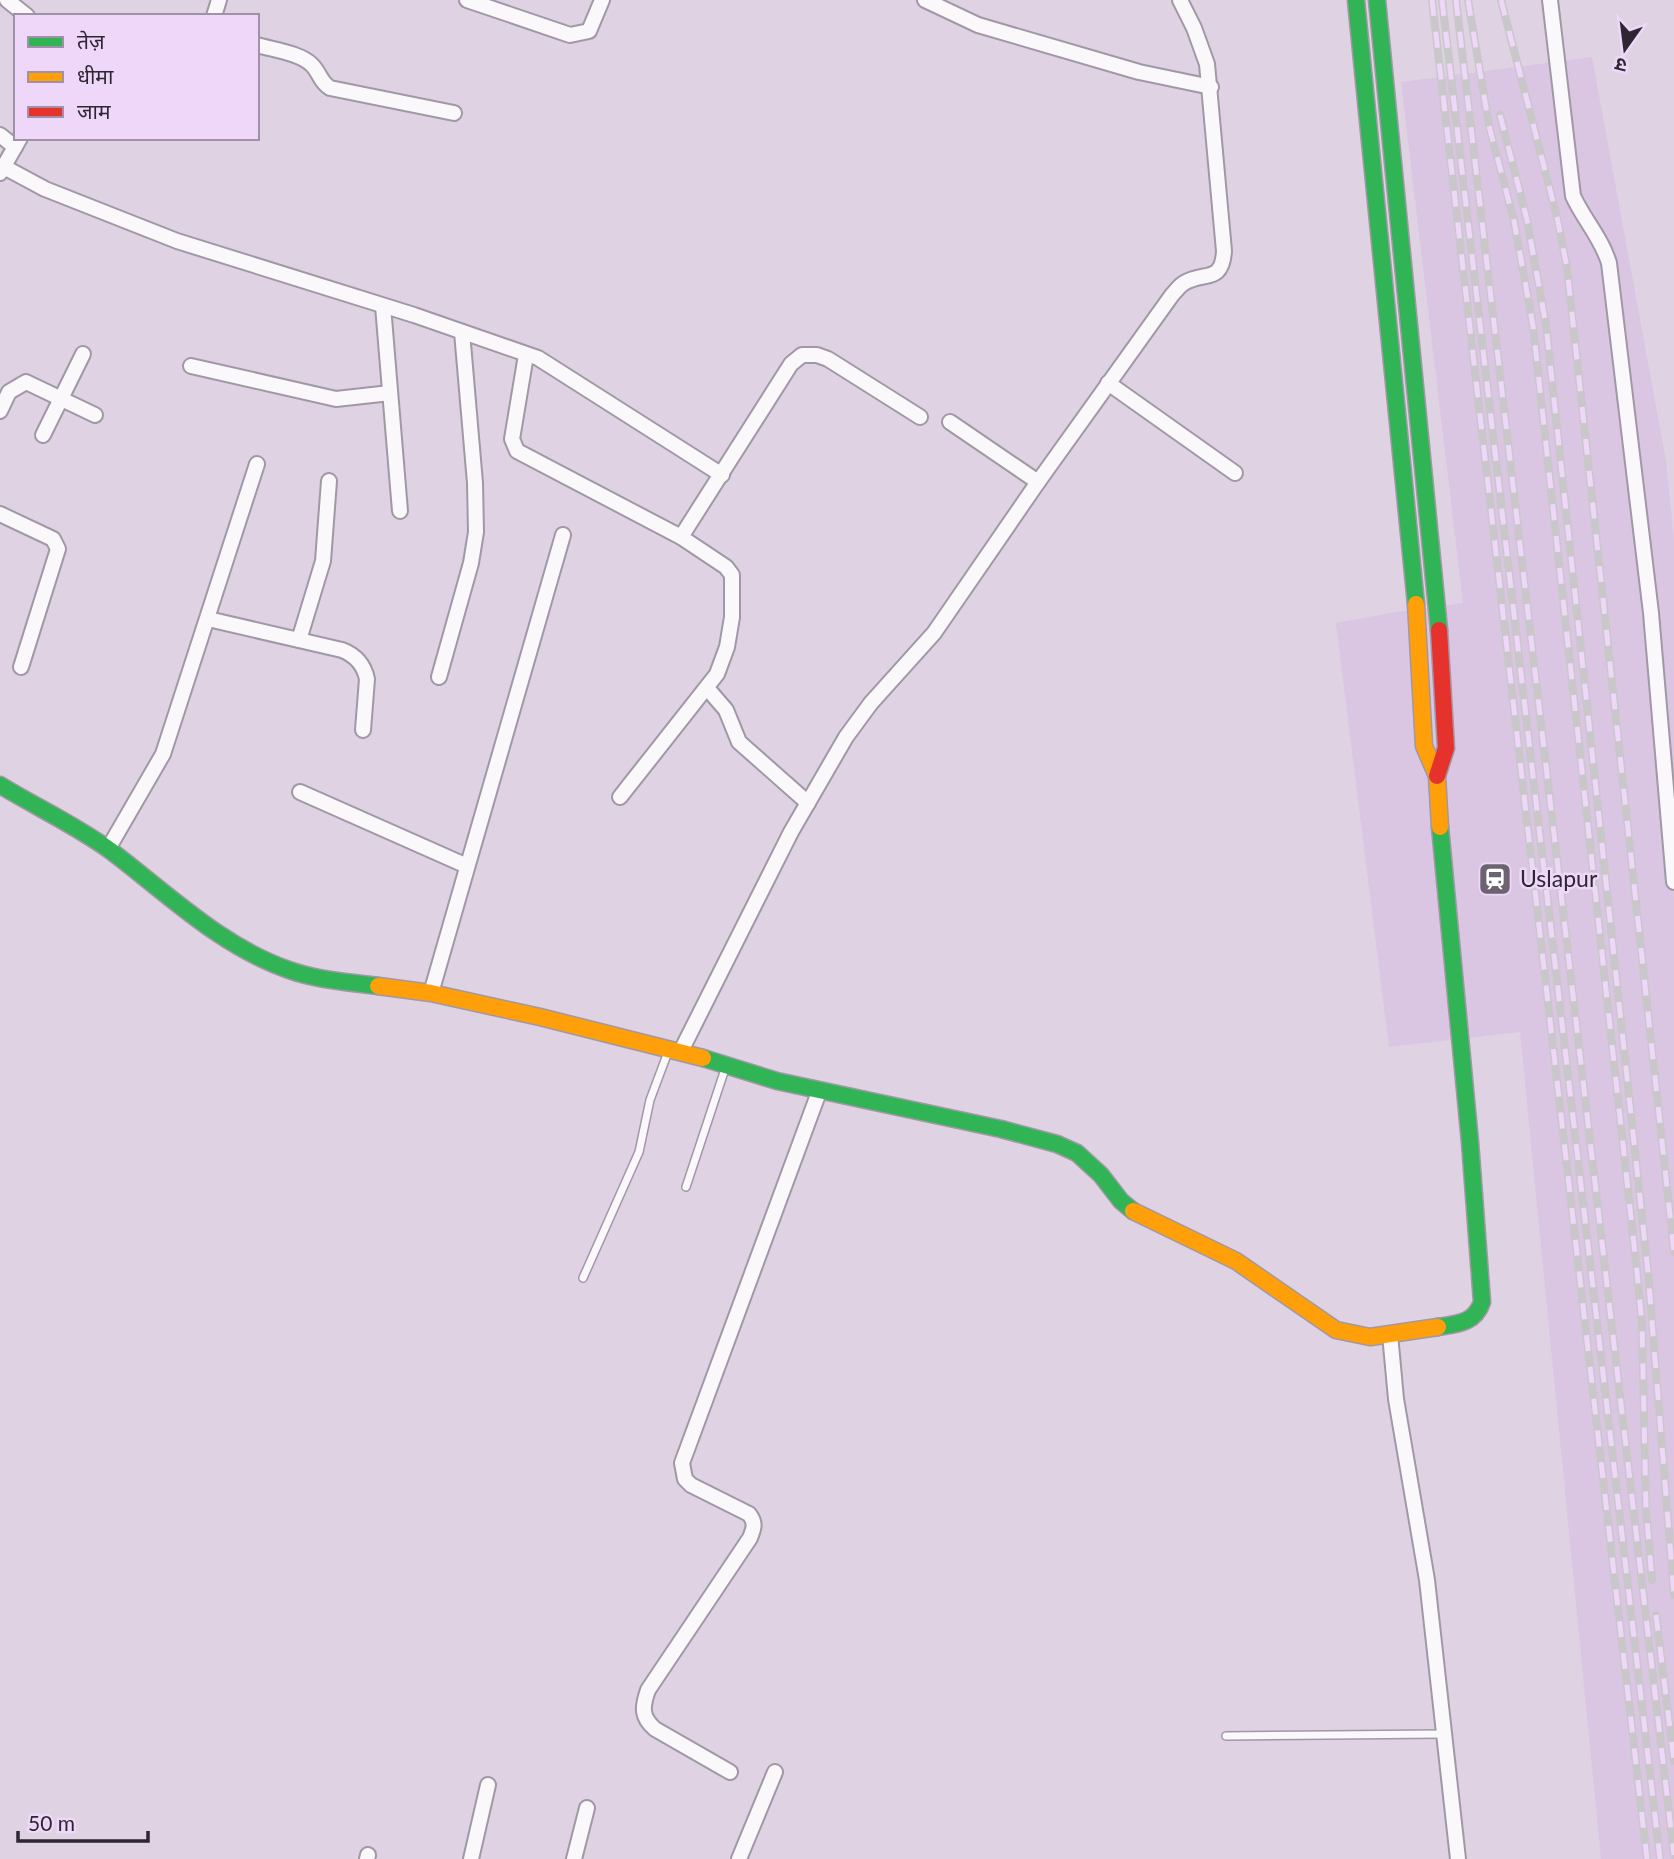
<svg xmlns="http://www.w3.org/2000/svg" width="1674" height="1859" viewBox="0 0 1674 1859" font-family="Lato,'Noto Sans Devanagari',sans-serif">
<style>
.built{fill:#dac6e3}
.lines{fill:none;stroke-linecap:round;stroke-linejoin:round}
.lane-casing{stroke:#a198a5;stroke-width:10}
.street-casing{stroke:#a198a5;stroke-width:18}
.fast-casing{stroke:#a198a5;stroke-width:19}
.slow-casing{stroke:#a198a5;stroke-width:19}
.jam-casing{stroke:#a198a5;stroke-width:19}
.lane{stroke:#faf8fb;stroke-width:7}
.street{stroke:#faf8fb;stroke-width:14}
.fast{stroke:#30b455;stroke-width:16}
.slow{stroke:#ff9f0a;stroke-width:16}
.jam{stroke:#e5322d;stroke-width:16}
.rail-casing{stroke:#cac7cb;stroke-width:8}
.rail{stroke:#eed7f9;stroke-width:5;stroke-dasharray:16;stroke-linecap:butt}
.labels{text-anchor:middle;stroke-width:5;stroke-linejoin:round;paint-order:stroke}
.poi-label{font-size:23px;fill:#2e2632;stroke:#eed7f9;text-anchor:start}
</style>
<rect width="100%" height="100%" fill="#ded2e3"/>
<!-- built -->
<path class="built" d="M1592,57L1666,461L1674,538V1859H1601L1520,1032L1389,1047L1336,623L1396,612L1463,603L1401,82Z"/>
<g class="lines">
<defs>
<g id="lane">
<path d="M686,1187L725,1069"/>
<path d="M583,1278L639,1152L650,1100L668,1052"/>
<path d="M1226,1736L1443,1734"/>
</g>
<g id="street">
<path d="M7,0L27,16"/>
<path d="M467,0L570,35L589,31L602,0"/>
<path d="M925,0L978,25L1139,72L1211,87"/>
<path d="M1550,0L1573,196C1584,220 1601,237 1609,263L1651,613L1674,882"/>
<path d="M214,16L219,0"/>
<path d="M257,45C274,50 300,53 312,65C320,73 320,82 330,88L454,113"/>
<path d="M0,135L15,147"/>
<path d="M4,167L45,189L177,241L414,315L538,358L722,475"/>
<path d="M0,173L20,138"/>
<path d="M383,306L400,511"/>
<path d="M526,355L512,439L517,451L681,537L726,567L732,575V617L727,647L717,674L620,797"/>
<path d="M191,366L336,399L390,393"/>
<path d="M1108,383L1235,473"/>
<path d="M0,411L9,392L26,382L95,415"/>
<path d="M950,422L1038,482"/>
<path d="M43,435L83,354"/>
<path d="M0,514L53,539L58,549L21,667"/>
<path d="M681,537L791,364L802,355H817L828,359L920,417"/>
<path d="M208,619L342,650C355,655 364,665 367,679L363,730"/>
<path d="M299,640L323,561L329,481"/>
<path d="M439,677L471,563L476,532L475,483L462,332"/>
<path d="M707,688L726,710L739,742L808,803"/>
<path d="M300,792L467,866"/>
<path d="M108,849L163,754L257,464"/>
<path d="M431,993L563,535"/>
<path d="M681,1051L791,832L846,737L871,703L934,633L1038,482L1172,295C1176,291 1179,286 1184,283C1204,271 1222,284 1224,251L1207,64L1194,28L1180,0"/>
<path d="M1390,1334L1396,1399L1427,1580L1458,1859"/>
<path d="M730,1772L655,1729C641,1717 642,1707 648,1690L750,1538C754,1528 756,1523 749,1514L691,1485L685,1479L682,1463L819,1092"/>
<path d="M367,1859L368,1855"/>
<path d="M471,1859L488,1785"/>
<path d="M574,1859L587,1808"/>
<path d="M739,1859L775,1772"/>
</g>
<g id="fast">
<path d="M1356,0L1416,604"/>
<path d="M1377,0L1439,630"/>
<path d="M0,785C36,807 77,826 111,851C168,894 220,946 289,970C317,980 348,982 378,986"/>
<path d="M703,1058L777,1081L1001,1129L1057,1144L1077,1153L1101,1175L1121,1201L1133,1211"/>
<path d="M1438,1327C1458,1324 1475,1323 1482,1302L1470,1142L1440,827"/>
</g>
<g id="slow">
<path d="M1416,604L1424,746L1437,776L1440,827"/>
<path d="M378,986L431,993L540,1017L703,1058"/>
<path d="M1133,1211L1236,1261L1336,1330L1370,1337L1438,1327"/>
</g>
<path id="jam" d="M1437,776L1446,748L1439,630"/>
</defs>
<!-- lane casing -->
<use href="#lane" class="lane-casing"/>
<!-- street casing -->
<use href="#street" class="street-casing"/>
<!-- fast casing -->
<use href="#fast" class="fast-casing"/>
<!-- slow casing -->
<use href="#slow" class="slow-casing"/>
<!-- jam casing -->
<use href="#jam" class="jam-casing"/>
<!-- lane -->
<use href="#lane" class="lane"/>
<!-- street -->
<use href="#street" class="street"/>
<!-- fast -->
<use href="#fast" class="fast"/>
<!-- slow -->
<use href="#slow" class="slow"/>
<!-- jam -->
<use href="#jam" class="jam"/>
<defs>
<g id="rail">
<path d="M1432,0L1647,1859"/>
<path d="M1442,0L1660,1859"/>
<path d="M1456,0L1674,1855"/>
<path d="M1468,0L1489,126L1514,221L1533,326L1637,1272L1642,1324L1646,1508L1652,1580"/>
<path d="M1501,0L1557,217L1567,268L1674,1252"/>
<path d="M1500,115L1527,220L1546,325L1648,1272L1674,1595"/>
<path d="M1656,1615L1674,1761"/>
</g>
</defs>
<!-- rail casing -->
<use href="#rail" class="rail-casing"/>
<!-- rail -->
<use href="#rail" class="rail"/>
</g>
<!-- icons -->
<defs>
<symbol id="station-square" viewBox="-11 -11 22 22"><rect x="-9" y="-9" width="18" height="18" rx="4" fill="#6c6270" stroke="#eed7f9"/><path d="M-3-6H3Q5-6 5-4V2Q5 4 3 4L4.5 6H3L1.5 4h-3L-3 6H-4.5L-3 4Q-5 4-5 2V-4Q-5-6-3-6ZM-3.5-4v3h7v-3ZM-3.5 1v1.5H-2V1ZM2 1v1.5H3.5V1Z" fill="#fff"/></symbol>
</defs>
<g fill-rule="evenodd">
<use href="#station-square" x="1476" y="860" width="38" height="38"/>
</g>
<g class="labels">
<!-- poi labels -->
<g class="poi-label">
<text x="1520" y="887">Uslapur</text>
</g>
</g>
<!-- legend -->
<rect x="14" y="14" width="245" height="126" fill="#eed7f9" stroke="#a190a9" stroke-width="2"/>
<rect x="28" y="37" width="35" height="10" fill="#30b455" stroke="#a190a9" stroke-width="2"/>
<text x="77" y="49" font-size="21" fill="#2e2632">तेज़</text>
<rect x="28" y="72" width="35" height="10" fill="#ff9f0a" stroke="#a190a9" stroke-width="2"/>
<text x="77" y="84" font-size="21" fill="#2e2632">धीमा</text>
<rect x="28" y="107" width="35" height="10" fill="#e5322d" stroke="#a190a9" stroke-width="2"/>
<text x="77" y="119" font-size="21" fill="#2e2632">जाम</text>
<!-- north arrow -->
<g transform="translate(1625 49) rotate(194)" stroke="#eed7f9" stroke-width="5" paint-order="stroke">
<path d="M0-5L12 26L0 18L-12 26Z" fill="#2e2632"/>
<text y="-10" font-size="19" font-weight="bold" text-anchor="middle" fill="#2e2632">उ</text>
</g>
<!-- scale -->
<path d="M18 1831v10h130v-10" fill="none" stroke="#2e2632" stroke-width="3.5"/>
<text x="28" y="1831" font-size="21" fill="#2e2632" stroke="#eed7f9" stroke-width="5" paint-order="stroke">50 m</text>
</svg>
